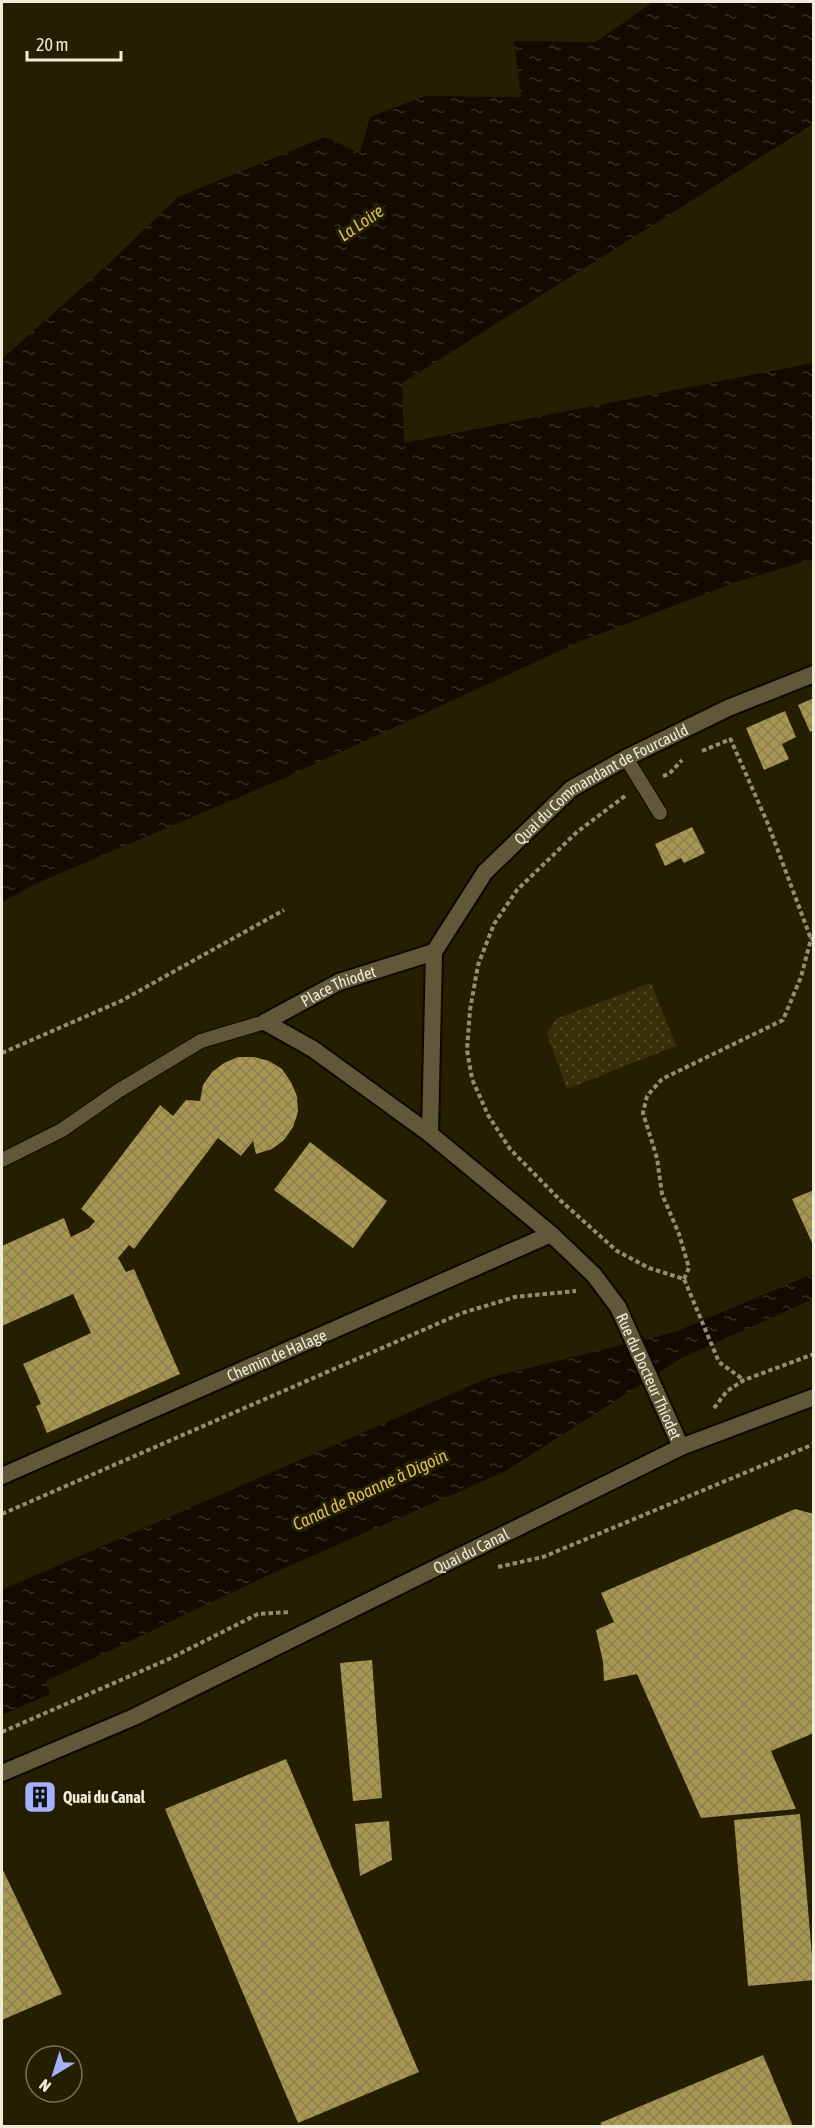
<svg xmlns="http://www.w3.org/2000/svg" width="815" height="2128" viewBox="0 0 815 2128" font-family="'Asap Condensed',sans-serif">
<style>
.park{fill:url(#park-dots)}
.water{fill:url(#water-ripples)}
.building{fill:url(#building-cross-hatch)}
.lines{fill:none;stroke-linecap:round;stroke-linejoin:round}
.service-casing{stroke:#0f0700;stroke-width:16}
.minor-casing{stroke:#0f0700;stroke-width:20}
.tertiary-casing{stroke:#0f0700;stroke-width:20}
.path{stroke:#938d75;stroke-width:4;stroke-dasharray:4.5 3;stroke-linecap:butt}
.service{stroke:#605838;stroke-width:14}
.minor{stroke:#605838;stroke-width:16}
.tertiary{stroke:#605838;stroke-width:16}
.labels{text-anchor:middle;stroke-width:6;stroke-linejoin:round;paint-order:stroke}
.street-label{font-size:16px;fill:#f1ecda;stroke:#251e00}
.poi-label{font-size:16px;font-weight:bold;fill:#f1ecda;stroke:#251e00;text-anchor:start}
.water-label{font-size:18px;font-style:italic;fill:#d6be5d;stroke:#251e00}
</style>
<defs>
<pattern id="park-dots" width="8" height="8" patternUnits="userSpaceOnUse" patternTransform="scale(1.5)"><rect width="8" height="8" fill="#382f09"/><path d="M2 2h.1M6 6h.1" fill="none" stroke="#554d2c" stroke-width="1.8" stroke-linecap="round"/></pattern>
<pattern id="water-ripples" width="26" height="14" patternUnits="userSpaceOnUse" patternTransform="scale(1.5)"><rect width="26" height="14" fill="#110b00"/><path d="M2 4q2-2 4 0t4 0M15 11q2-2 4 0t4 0" fill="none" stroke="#342f25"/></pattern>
<pattern id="building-cross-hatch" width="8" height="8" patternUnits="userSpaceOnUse" patternTransform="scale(1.5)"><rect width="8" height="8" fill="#a89753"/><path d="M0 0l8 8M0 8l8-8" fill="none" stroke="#8b7f4e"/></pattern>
</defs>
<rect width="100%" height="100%" fill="#251e00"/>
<!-- park -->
<path class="park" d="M651,983L676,1046L567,1089L547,1034L556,1019Z"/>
<!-- water -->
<g class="water">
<path d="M653,2H813V124L402,383L404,443L813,363V559L736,582L581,641L291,775L35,884L2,902V359L103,269L178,197L325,137L360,153L370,117L425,96L521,97L514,41L596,42Z"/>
<path d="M813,1274V1299L680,1359L504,1472L273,1573L46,1681L50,1694L2,1715V1590L488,1378L675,1332Z"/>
</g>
<!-- building -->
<g class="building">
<path d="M814,698V730L810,732L798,705Z"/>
<path d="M785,711L796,737L782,744L789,759L764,770L746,728Z"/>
<path d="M692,827L705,853L684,863L681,858L665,866L655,844Z"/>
<path d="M238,1057H254L269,1061L282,1069L291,1082L297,1096L298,1112L293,1127L284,1140L272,1149L256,1154L253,1141L241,1156L218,1138L134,1249L129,1245L118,1258L126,1272L134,1269L180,1374L47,1433L36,1406L41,1404L23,1364L91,1333L73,1294L2,1326V1246L64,1218L71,1237L89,1228L95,1221L81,1209L160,1105L173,1116L186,1100L200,1101L203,1085L212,1072L224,1063Z"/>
<path d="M310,1142L387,1201L353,1248L274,1190Z"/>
<path d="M814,1190V1247L792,1199Z"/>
<path d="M795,1509L814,1514V1733L771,1751L796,1809L701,1818L637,1674L604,1681L603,1662L596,1630L614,1622L601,1593Z"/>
<path d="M372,1660L382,1798L353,1801L340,1663Z"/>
<path d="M286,1759L419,2072L298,2123L165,1809Z"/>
<path d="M47,1787L52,1798L33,1806L29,1795Z"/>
<path d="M800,1814L814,1980L748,1986L734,1820Z"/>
<path d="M389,1821L392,1860L360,1876L355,1824Z"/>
<path d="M2,1868L62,1994L2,2020Z"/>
<path d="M763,2055L793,2126H602L600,2123Z"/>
</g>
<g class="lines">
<defs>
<g id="service">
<path d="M626,758L660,813"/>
<path d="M2,1160L62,1130L118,1091L201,1041L265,1022"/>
</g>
<g id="minor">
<path id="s1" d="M434,952L485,872L571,789L626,758L728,708L814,674"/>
<path id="s2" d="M265,1022L313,1049L430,1134L551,1234L594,1275L618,1307L681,1447"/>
<path id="s3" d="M265,1022L339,982L434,952"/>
<path d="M430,1134L434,952"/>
<path id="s4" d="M2,1476L551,1234"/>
</g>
<g id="tertiary">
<path id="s5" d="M2,1773L134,1717L681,1447L814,1397"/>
</g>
</defs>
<!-- service casing -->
<use href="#service" class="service-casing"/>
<!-- minor casing -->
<use href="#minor" class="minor-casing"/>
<!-- tertiary casing -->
<use href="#tertiary" class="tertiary-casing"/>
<!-- path -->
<g class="path">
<path d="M730,738L768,824L811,939"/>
<path d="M702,751L731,739"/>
<path d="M663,776L669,774L682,760"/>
<path d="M625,796L577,832L517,890L494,924L478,965L470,1010L467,1050L472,1079L488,1115L510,1149L561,1201L617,1251L649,1268L684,1279L719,1362L744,1380"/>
<path d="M2,1053L121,1001L284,910"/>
<path d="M684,1279L689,1268L679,1234L662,1194L657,1158L643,1113L647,1096L662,1079L783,1020L801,977L811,939L814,940"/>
<path d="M714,1408L727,1391L744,1380L814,1354"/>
<path d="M2,1514L462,1313L515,1297L576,1291"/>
<path d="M498,1567L543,1557L814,1444"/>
<path d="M2,1732L169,1659L258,1614L290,1612"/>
</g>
<!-- service -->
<use href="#service" class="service"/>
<!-- minor -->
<use href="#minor" class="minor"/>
<!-- tertiary -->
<use href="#tertiary" class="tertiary"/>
</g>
<!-- icons -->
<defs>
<symbol id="building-square" viewBox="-11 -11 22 22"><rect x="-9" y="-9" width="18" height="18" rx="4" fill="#a4b2fc" stroke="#251e00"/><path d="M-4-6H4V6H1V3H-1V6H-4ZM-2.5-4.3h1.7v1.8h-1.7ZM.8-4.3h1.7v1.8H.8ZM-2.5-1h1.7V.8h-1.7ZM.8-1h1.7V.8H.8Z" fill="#111"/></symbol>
</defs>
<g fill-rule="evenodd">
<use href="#building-square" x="21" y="1778" width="38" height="38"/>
</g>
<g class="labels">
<!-- street labels -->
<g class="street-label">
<text dy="6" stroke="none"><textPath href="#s1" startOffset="242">Quai du Commandant de Fourcauld</textPath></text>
<text dy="6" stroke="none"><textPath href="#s3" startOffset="82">Place Thiodet</textPath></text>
<text dy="6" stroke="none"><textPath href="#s4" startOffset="300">Chemin de Halage</textPath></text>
<text dy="6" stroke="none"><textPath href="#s2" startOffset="532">Rue du Docteur Thiodet</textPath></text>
<text dy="6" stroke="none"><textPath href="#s5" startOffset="519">Quai du Canal</textPath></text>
</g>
<!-- poi labels -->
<g class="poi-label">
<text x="63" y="1803">Quai du Canal</text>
</g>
<!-- water labels -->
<g class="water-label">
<text transform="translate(361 223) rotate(-34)" y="6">La Loire</text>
<text transform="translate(370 1490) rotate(-25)" y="6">Canal de Roanne à Digoin</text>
</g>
</g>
<!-- border -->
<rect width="815" height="2128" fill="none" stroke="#f1ecda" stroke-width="6"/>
<!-- north arrow -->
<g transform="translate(54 2074) rotate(218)"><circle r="28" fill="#251e00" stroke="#777057" stroke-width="1.5"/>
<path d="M0-4.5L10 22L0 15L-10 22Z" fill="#a4b2fc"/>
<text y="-9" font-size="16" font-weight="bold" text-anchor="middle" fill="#f1ecda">N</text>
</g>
<!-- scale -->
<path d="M27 51v9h94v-9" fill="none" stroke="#f1ecda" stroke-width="3"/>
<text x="36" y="51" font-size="18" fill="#f1ecda" stroke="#251e00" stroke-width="4.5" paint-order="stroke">20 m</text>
</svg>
